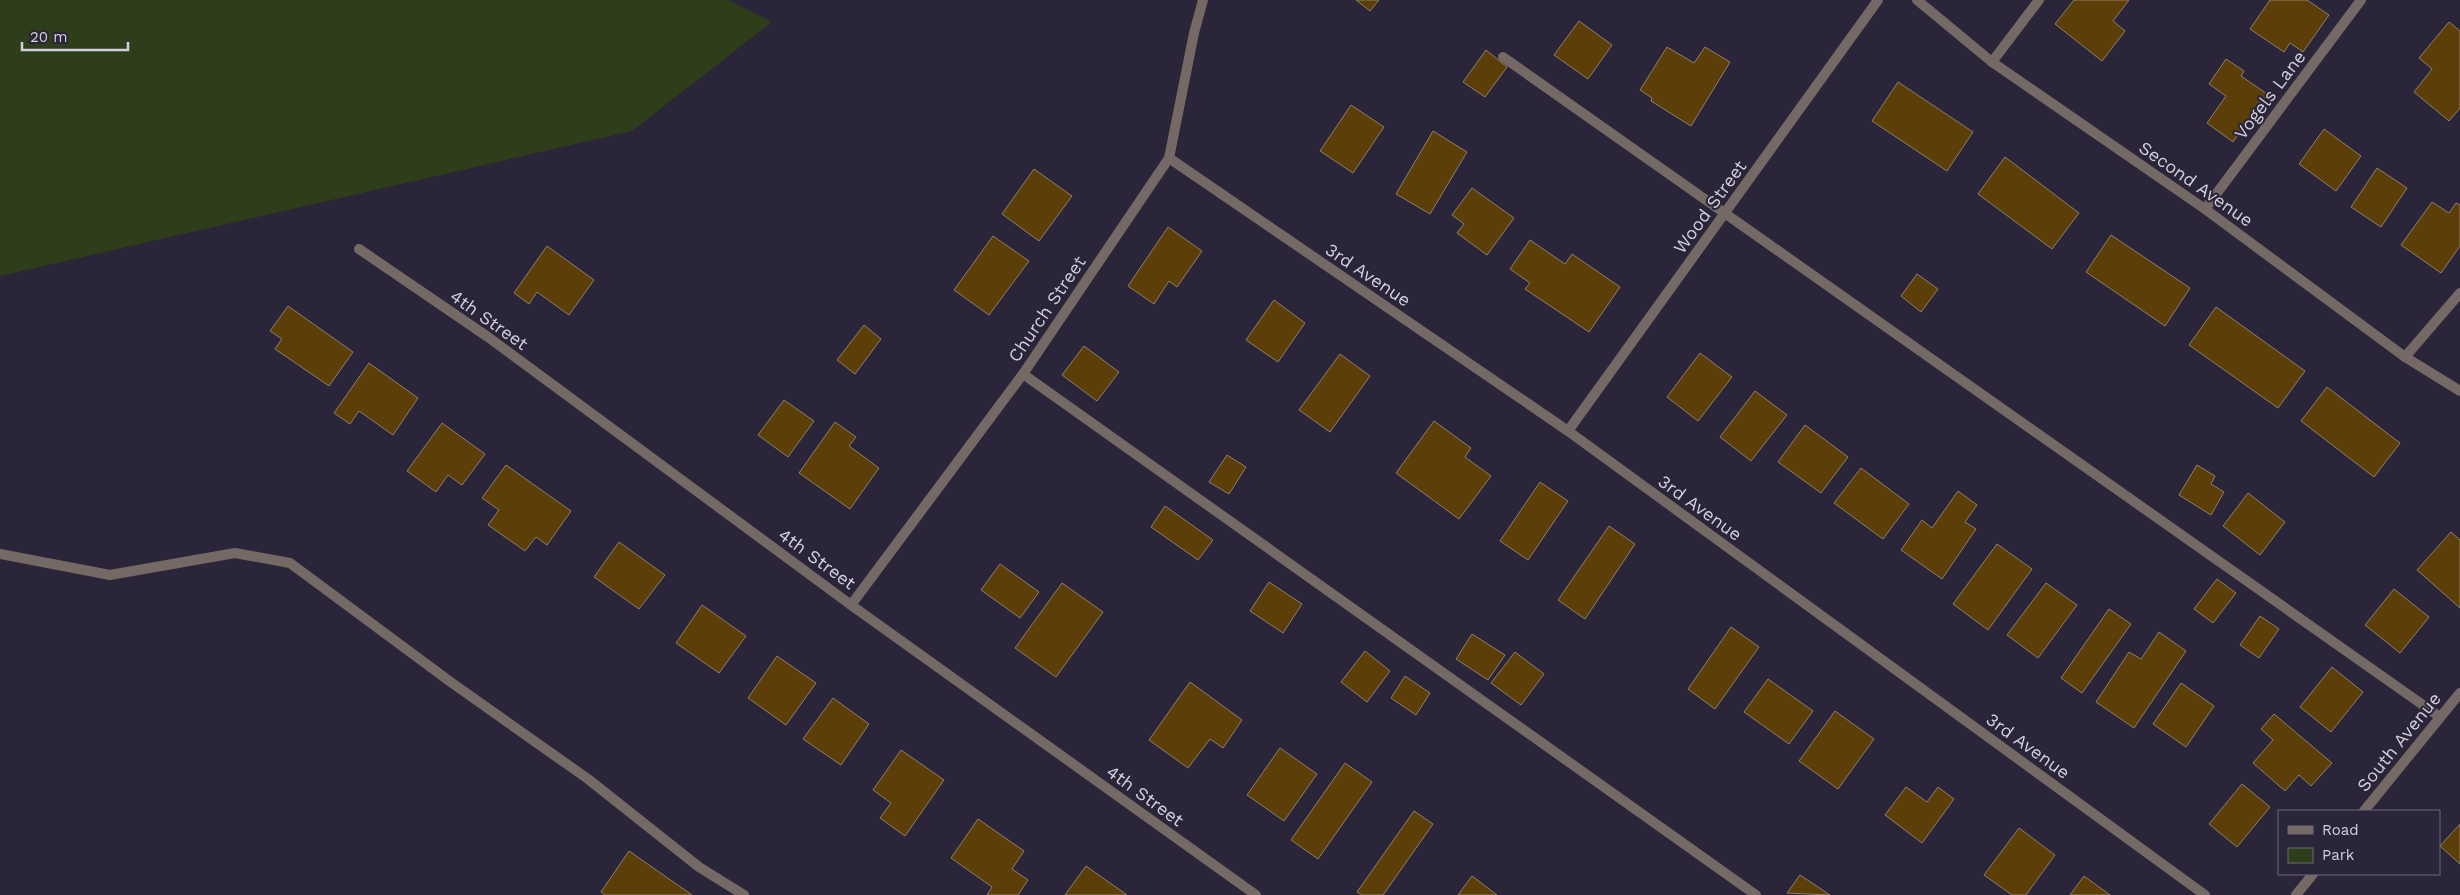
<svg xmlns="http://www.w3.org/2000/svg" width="2460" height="895" viewBox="0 0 2460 895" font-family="'Work Sans',sans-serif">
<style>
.green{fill:#2e3e1a}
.building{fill:#5c3e09;stroke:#8f806b}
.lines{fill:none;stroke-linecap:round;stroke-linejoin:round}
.service{stroke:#746965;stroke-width:10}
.minor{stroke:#746965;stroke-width:10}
.labels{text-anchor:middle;stroke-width:4;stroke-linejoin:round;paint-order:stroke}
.street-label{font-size:18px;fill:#d3d0dd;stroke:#2a2538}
</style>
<rect width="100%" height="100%" fill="#2a2538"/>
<!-- green -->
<path class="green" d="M0,0H728L772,22L632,131L0,276Z"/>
<!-- building -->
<g class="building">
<path d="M1356,0H1379L1370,11Z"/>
<path d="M2074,0H2129L2113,21L2125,31L2102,61L2055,24Z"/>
<path d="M2270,0H2307L2329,15L2303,52L2290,43L2284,52L2250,29Z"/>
<path d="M1579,21L1612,45L1588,79L1554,55Z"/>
<path d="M2449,22L2460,31V108L2449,121L2414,92L2432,69L2419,58Z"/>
<path d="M1667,47L1694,63L1705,47L1730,62L1691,126L1651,101L1652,98L1640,90Z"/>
<path d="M1486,50L1507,67L1485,97L1463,82Z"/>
<path d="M2226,59L2244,71L2241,76L2267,94L2233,142L2207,123L2226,96L2209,84Z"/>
<path d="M1898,82L1973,132L1947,171L1872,121Z"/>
<path d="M1351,105L1384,127L1353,173L1320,151Z"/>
<path d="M2324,129L2361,156L2336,191L2299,164Z"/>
<path d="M1433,131L1467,152L1430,214L1396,194Z"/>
<path d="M2005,157L2079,213L2052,249L1978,194Z"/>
<path d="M2377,168L2407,188L2381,227L2351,207Z"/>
<path d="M1034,169L1072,196L1039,241L1002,214Z"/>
<path d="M1472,188L1514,218L1487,255L1457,233L1464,224L1452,215Z"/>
<path d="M2432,202L2449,213L2456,203L2460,205V246L2441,273L2401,245Z"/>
<path d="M1168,227L1202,251L1177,287L1169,281L1154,304L1128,286Z"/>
<path d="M2111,235L2190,288L2165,326L2086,272Z"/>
<path d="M993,236L1029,261L989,315L954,290Z"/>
<path d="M1530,240L1565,264L1572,254L1620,287L1589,332L1525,289L1530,283L1510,269Z"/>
<path d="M547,246L594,280L569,315L537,292L529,304L514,293Z"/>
<path d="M1917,274L1938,289L1921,312L1901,296Z"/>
<path d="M1274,300L1305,323L1278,362L1246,340Z"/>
<path d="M288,306L353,352L329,386L275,349L282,339L270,331Z"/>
<path d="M2216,307L2305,371L2278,408L2189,345Z"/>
<path d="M864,325L881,339L855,374L837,360Z"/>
<path d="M1084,346L1119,372L1097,401L1062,375Z"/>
<path d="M1700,353L1732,377L1698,421L1667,397Z"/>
<path d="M1340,354L1370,376L1330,432L1299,410Z"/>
<path d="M369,363L418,398L393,435L359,411L350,424L334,413Z"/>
<path d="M2327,387L2400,443L2374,477L2301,421Z"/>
<path d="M1755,391L1787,415L1751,461L1720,437Z"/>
<path d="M784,400L814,421L788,457L758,435Z"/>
<path d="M1434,421L1471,448L1465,457L1491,476L1459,519L1396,473Z"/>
<path d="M835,422L856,437L849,446L879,468L850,509L799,473Z"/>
<path d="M442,423L485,454L462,485L448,475L436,492L407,471Z"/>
<path d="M1805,425L1848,457L1821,493L1778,462Z"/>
<path d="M1227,455L1246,467L1229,494L1209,482Z"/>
<path d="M506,465L571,511L547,545L536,537L525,551L488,525L499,510L482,498Z"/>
<path d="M2197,465L2215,476L2211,484L2224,492L2211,515L2179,495Z"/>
<path d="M1861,468L1909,504L1883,539L1834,503Z"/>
<path d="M1540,482L1568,501L1528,560L1500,541Z"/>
<path d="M1958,491L1977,505L1965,522L1976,529L1942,579L1901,550L1922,520L1932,528Z"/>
<path d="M2248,493L2285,522L2260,555L2223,526Z"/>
<path d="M1165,506L1213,540L1198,560L1151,527Z"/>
<path d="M1609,526L1635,544L1585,619L1558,600Z"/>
<path d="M2451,532L2460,540V608L2417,570Z"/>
<path d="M619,542L665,575L639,609L594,577Z"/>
<path d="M1997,544L2032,569L1988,630L1953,604Z"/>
<path d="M1000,564L1039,592L1020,618L981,590Z"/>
<path d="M2217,579L2236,593L2213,623L2194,609Z"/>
<path d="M1269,582L1302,604L1283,633L1250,611Z"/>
<path d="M1062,583L1103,612L1056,677L1015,648Z"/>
<path d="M2046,583L2077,605L2038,658L2007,635Z"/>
<path d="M2394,589L2429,617L2400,653L2365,625Z"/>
<path d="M702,605L746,636L719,673L676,643Z"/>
<path d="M2109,609L2131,624L2082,693L2061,678Z"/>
<path d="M2260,616L2279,629L2259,658L2240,645Z"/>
<path d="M1731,627L1759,647L1715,709L1688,689Z"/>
<path d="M2159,632L2186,651L2134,728L2096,702L2129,652L2141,659Z"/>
<path d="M1472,634L1505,655L1488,680L1456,659Z"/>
<path d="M1365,651L1390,671L1367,702L1341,682Z"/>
<path d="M1515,652L1544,674L1521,705L1491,683Z"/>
<path d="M777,656L816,683L786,725L748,698Z"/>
<path d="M2332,667L2363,692L2331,732L2300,707Z"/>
<path d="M1405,676L1430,693L1416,715L1391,698Z"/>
<path d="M1768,679L1813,711L1789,744L1744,712Z"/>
<path d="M1190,682L1242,720L1223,748L1210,739L1188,768L1149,740Z"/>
<path d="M2181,683L2214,706L2186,747L2153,724Z"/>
<path d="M833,698L869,724L841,765L803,739Z"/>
<path d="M1835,711L1874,739L1838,789L1799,761Z"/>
<path d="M2274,714L2332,763L2311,786L2299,775L2285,791L2253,763L2273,740L2261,729Z"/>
<path d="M1280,748L1317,774L1284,821L1247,795Z"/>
<path d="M901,750L944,780L905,836L880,818L891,803L873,790Z"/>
<path d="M1345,763L1372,782L1318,859L1291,840Z"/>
<path d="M2242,784L2270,807L2237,847L2209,824Z"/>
<path d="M1906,787L1927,802L1938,787L1954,799L1922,843L1885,815Z"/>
<path d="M1414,811L1433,824L1383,895H1362L1357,892Z"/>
<path d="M978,819L1024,851L1012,869L1028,880L1018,895H987L992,887L951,858Z"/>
<path d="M2460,824V864L2440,846Z"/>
<path d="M2019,828L2055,855L2026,895H2012L1984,875Z"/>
<path d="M629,851L692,895H605L601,892Z"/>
<path d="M1086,866L1127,895H1065Z"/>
<path d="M1800,875L1830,895L1787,893Z"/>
<path d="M1472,876L1497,895H1458Z"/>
<path d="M2084,876L2110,895H2070Z"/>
</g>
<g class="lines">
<!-- service -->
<g class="service">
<path d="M1503,57L2440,717"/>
<path d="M1023,374L1756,895"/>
<path d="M0,554L110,575L235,553L290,563L452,683L588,779L699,867L744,895"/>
</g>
<!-- minor -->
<g class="minor">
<path d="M1917,0L1992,62L2205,209L2405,357L2460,391"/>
<path d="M1992,62L2039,0"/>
<path d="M1169,158L1568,431L2205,895"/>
<path d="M2205,209L2361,0"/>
<path d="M359,249L488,337L851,605L1256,895"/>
<path d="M2405,357L2460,293"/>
<path d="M1568,431L1878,0"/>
<path d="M851,605L1023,374L1169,158L1194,33L1203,0"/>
<path d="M2364,811L2460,693"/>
<path d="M2296,895L2313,874"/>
</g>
</g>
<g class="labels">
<!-- street labels -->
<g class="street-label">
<text transform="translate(2270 95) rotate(-53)" y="6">Vogels Lane</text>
<text transform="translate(2196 184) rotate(35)" y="6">Second Avenue</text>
<text transform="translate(1710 207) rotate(-54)" y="6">Wood Street</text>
<text transform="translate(1368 275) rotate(34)" y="6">3rd Avenue</text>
<text transform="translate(1047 309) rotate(-56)" y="6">Church Street</text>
<text transform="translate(489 320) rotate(35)" y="6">4th Street</text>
<text transform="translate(1700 508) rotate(36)" y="6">3rd Avenue</text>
<text transform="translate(817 559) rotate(36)" y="6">4th Street</text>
<text transform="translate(2399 742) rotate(-51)" y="6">South Avenue</text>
<text transform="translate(2028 746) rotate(36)" y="6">3rd Avenue</text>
<text transform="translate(1145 796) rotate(36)" y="6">4th Street</text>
</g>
</g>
<!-- legend -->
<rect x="2278" y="810" width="162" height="65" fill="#2a2538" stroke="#6e697a"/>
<rect x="2288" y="826" width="25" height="8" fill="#746965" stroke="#6e697a"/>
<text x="2322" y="835" font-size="15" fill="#d3d0dd">Road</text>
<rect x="2288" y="848" width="25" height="15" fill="#2e3e1a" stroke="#6e697a"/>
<text x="2322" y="860" font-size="15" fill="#d3d0dd">Park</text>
<!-- scale -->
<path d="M22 42v8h106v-8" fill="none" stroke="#d3d0dd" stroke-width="2.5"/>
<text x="30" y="42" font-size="15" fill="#d3d0dd" stroke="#2a2538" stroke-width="4" paint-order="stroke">20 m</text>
</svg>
